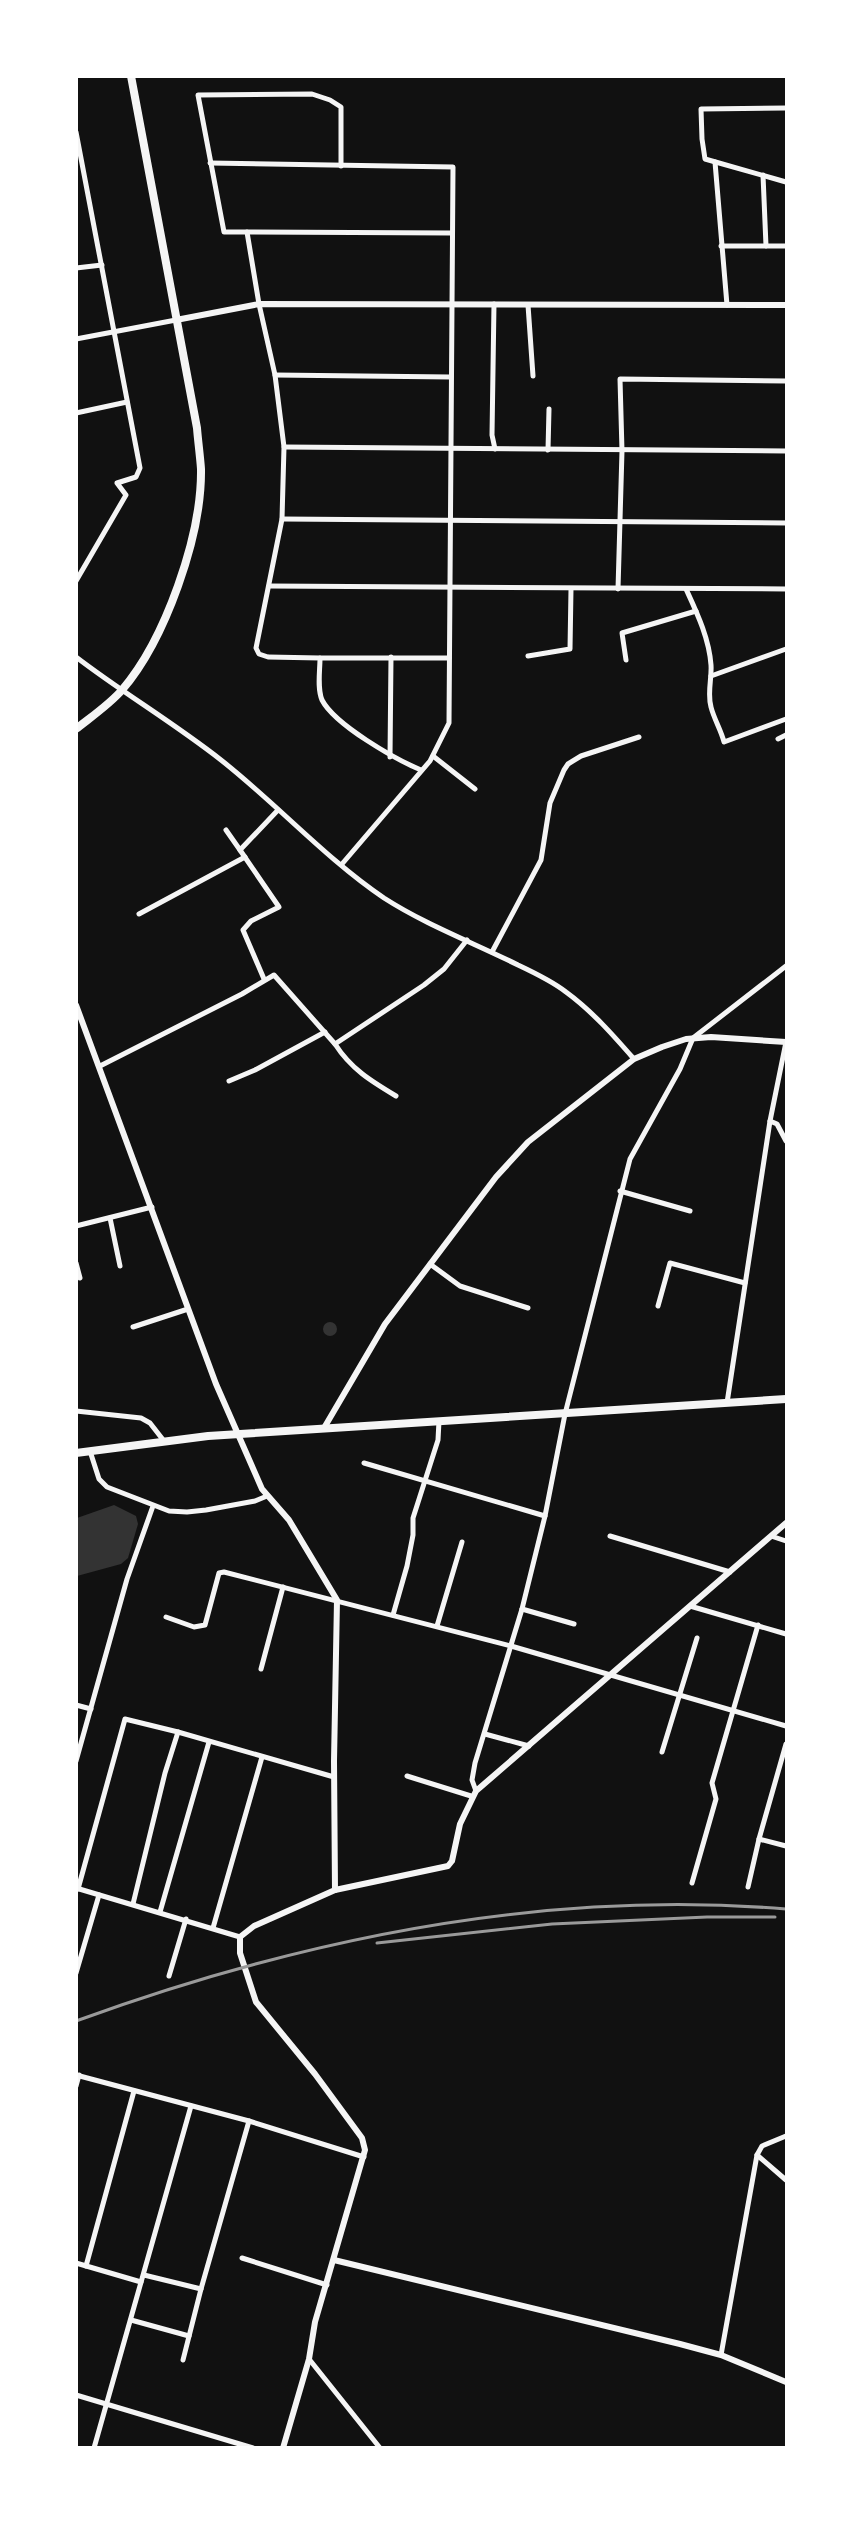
<svg xmlns="http://www.w3.org/2000/svg" width="863" height="2524" viewBox="0 0 863 2524" font-family="Raleway,sans-serif">
<style>
.water{fill:#333}
.lines{fill:none;stroke-linecap:round;stroke-linejoin:round}
.minor{stroke:#f5f5f5;stroke-width:5}
.tertiary{stroke:#f5f5f5;stroke-width:6}
.primary{stroke:#f5f5f5;stroke-width:8}
.rail{stroke:#9a9a9a;stroke-width:3}
</style>
<rect width="100%" height="100%" fill="#111"/>
<!-- water -->
<g class="water">
<circle cx="330" cy="1329" r="7"/>
<path d="M114,1505L136,1516L138,1524L128,1558L121,1564L77,1576V1518Z"/>
</g>
<g class="lines">
<!-- minor -->
<g class="minor">
<path d="M786,108L701,109L702,139L705,159L786,182"/>
<path d="M76,132L140,468L136,477L117,483L126,495L76,581"/>
<path d="M715,162L727,305"/>
<path d="M210,163L453,167L449,723L430,761L342,864"/>
<path d="M341,166V107L330,100L312,94L198,95L224,232H247L259,304L275,375L284,447L282,519L256,648L259,654L268,657L320,658C320,671 317,688 322,700C335,725 395,759 421,770"/>
<path d="M763,175L766,246"/>
<path d="M247,232L451,233"/>
<path d="M721,246H786"/>
<path d="M76,268L102,265"/>
<path d="M494,304L492,435L495,449"/>
<path d="M528,305L533,376"/>
<path d="M76,339L176,320"/>
<path d="M275,375L450,377"/>
<path d="M76,413L127,402"/>
<path d="M284,447L786,451"/>
<path d="M548,450L549,409"/>
<path d="M282,519L786,523"/>
<path d="M269,586L786,589"/>
<path d="M618,589L622,451L620,379L786,381"/>
<path d="M686,589C697,613 709,638 711,665C712,679 707,693 711,707C714,719 721,730 724,742L786,719"/>
<path d="M528,656L570,649L571,589"/>
<path d="M76,657C123,693 174,723 221,760C277,804 325,858 384,898C426,925 474,943 518,965C535,973 552,981 566,992C592,1011 613,1035 634,1059"/>
<path d="M320,658H449"/>
<path d="M626,660L622,633L696,611"/>
<path d="M711,676L786,649"/>
<path d="M778,739L786,735"/>
<path d="M433,756L475,789"/>
<path d="M390,757L391,657"/>
<path d="M226,830L240,850"/>
<path d="M139,914L245,857"/>
<path d="M492,952L541,860L550,803L564,770L568,764L581,756L639,737"/>
<path d="M264,979L243,930L251,921L279,907L240,850L278,810"/>
<path d="M335,1044C351,1069 371,1081 396,1096"/>
<path d="M100,1066L242,994L274,975L335,1044L424,985L444,969L467,940"/>
<path d="M229,1081L255,1070L325,1032"/>
<path d="M770,1121L777,1124L786,1141"/>
<path d="M620,1191L690,1211"/>
<path d="M110,1218L120,1266"/>
<path d="M76,1226L152,1207"/>
<path d="M76,1263L80,1278"/>
<path d="M430,1264L460,1286L528,1308"/>
<path d="M658,1306L670,1263L745,1283"/>
<path d="M133,1327L188,1309"/>
<path d="M727,1403L770,1121L786,1042"/>
<path d="M76,1411L141,1418L150,1423L164,1441"/>
<path d="M90,1451L99,1479L107,1487L169,1511L187,1512L206,1510L255,1501L267,1496"/>
<path d="M364,1463L545,1516"/>
<path d="M610,1536L730,1572"/>
<path d="M771,1536L786,1541"/>
<path d="M690,1606L786,1634"/>
<path d="M522,1609L574,1624"/>
<path d="M393,1615L407,1566L413,1535V1518L438,1440L439,1421"/>
<path d="M166,1617L194,1627L205,1625L219,1573L224,1572L511,1646L786,1726"/>
<path d="M437,1626L462,1542"/>
<path d="M261,1669L283,1587"/>
<path d="M76,1705L91,1709"/>
<path d="M485,1734L529,1746"/>
<path d="M662,1752L697,1638"/>
<path d="M76,1761L127,1579L153,1506"/>
<path d="M407,1776L471,1796"/>
<path d="M476,1791L472,1780L475,1763L522,1609L545,1516L565,1414L630,1159L680,1069L693,1038L786,966"/>
<path d="M759,1839L786,1846"/>
<path d="M692,1883L716,1799L712,1783L758,1625"/>
<path d="M748,1887L759,1839L786,1744"/>
<path d="M76,1888L240,1937"/>
<path d="M78,1889L125,1719L178,1732L334,1777"/>
<path d="M133,1904L165,1773L178,1732"/>
<path d="M160,1912L209,1742"/>
<path d="M213,1928L262,1757"/>
<path d="M76,1973L99,1895"/>
<path d="M169,1976L186,1919"/>
<path d="M76,2075L249,2121L364,2157"/>
<path d="M76,2086L79,2075"/>
<path d="M757,2155L786,2180"/>
<path d="M242,2258L327,2285"/>
<path d="M76,2263L141,2282"/>
<path d="M86,2266L134,2091"/>
<path d="M144,2275L201,2289L249,2121"/>
<path d="M131,2320L189,2336"/>
<path d="M721,2355L757,2155L762,2146L786,2136"/>
<path d="M309,2359L380,2448"/>
<path d="M183,2360L201,2289"/>
<path d="M76,2395L253,2448"/>
<path d="M94,2448L191,2106"/>
</g>
<!-- tertiary -->
<g class="tertiary">
<path d="M176,320L259,304L786,305"/>
<path d="M76,1005L216,1384L262,1489L289,1520L337,1600L334,1761L335,1890"/>
<path d="M324,1428L385,1324L496,1177L528,1142L634,1059L662,1047L686,1039L711,1037L786,1042"/>
<path d="M334,2260L680,2344L721,2355L786,2382"/>
<path d="M283,2448L309,2359L315,2322L365,2150L362,2138L315,2074L256,2002L240,1953V1937L254,1926L335,1890L448,1866L452,1861L460,1824L476,1791L786,1523"/>
</g>
<!-- primary -->
<g class="primary">
<path d="M76,729C91,717 110,704 122,690C165,640 202,536 201,469C200,455 198,441 197,428L131,76"/>
<path d="M76,1453L208,1436L786,1399"/>
</g>
<!-- rail -->
<g class="rail">
<path d="M377,1943L552,1924L707,1917H775"/>
<path d="M76,2021C304,1938 544,1889 786,1909"/>
</g>
</g>
<!-- border -->
<rect width="863" height="2524" fill="none" stroke="#ffffff" stroke-width="156"/>
</svg>
